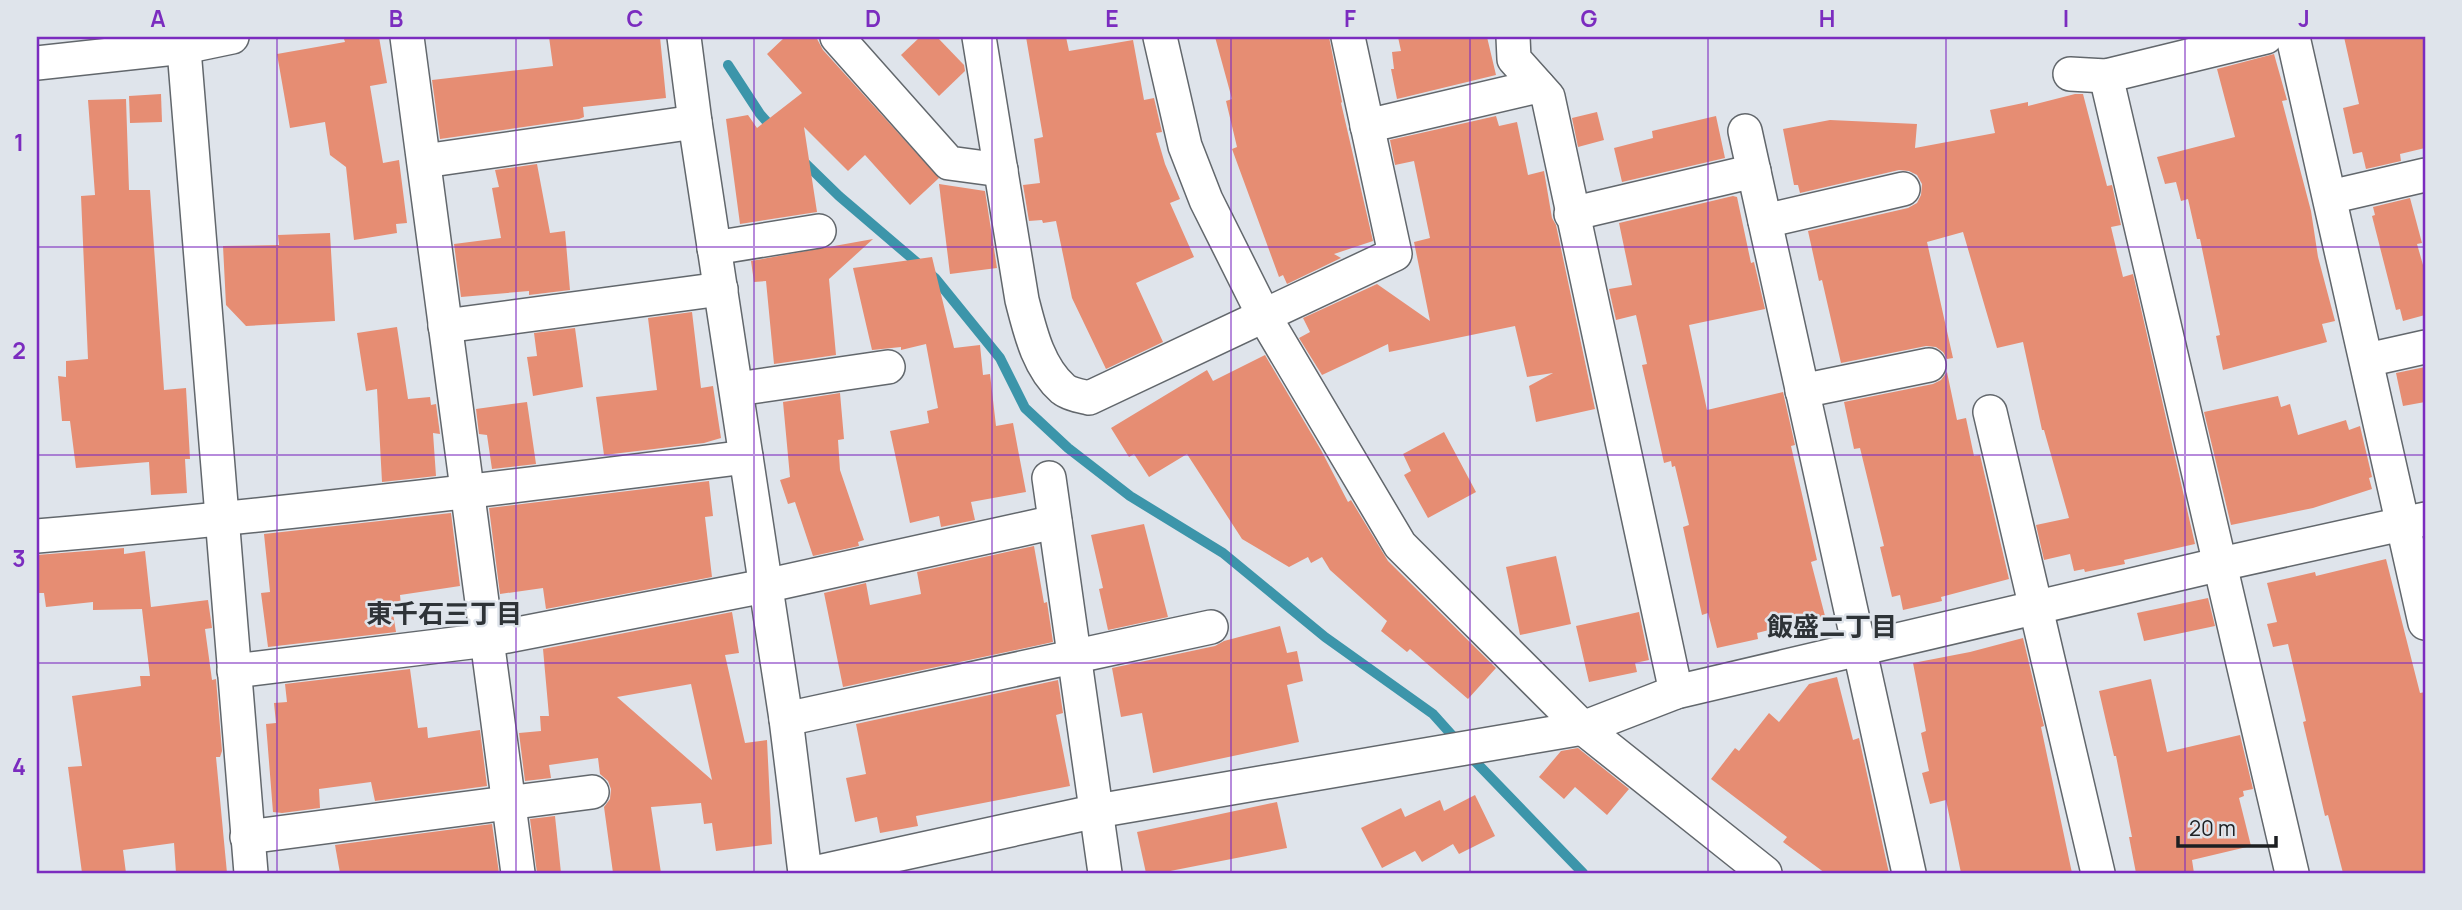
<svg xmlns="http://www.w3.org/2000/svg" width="2462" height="910" viewBox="0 0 2462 910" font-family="Manrope,'Noto Sans JP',sans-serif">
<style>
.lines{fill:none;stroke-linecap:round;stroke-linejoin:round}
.stream{stroke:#3c95aa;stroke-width:10}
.building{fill:#e68d73;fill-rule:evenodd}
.minor-casing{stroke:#62676c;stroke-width:36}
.minor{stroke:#fff;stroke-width:33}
.grid{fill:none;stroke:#7b2cbf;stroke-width:2;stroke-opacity:0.55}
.labels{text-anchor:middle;stroke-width:5;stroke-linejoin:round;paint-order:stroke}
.neighbourhood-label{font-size:26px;font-weight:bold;fill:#2e3337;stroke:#dfe4eb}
.neatline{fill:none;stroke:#7b2cbf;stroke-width:2.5}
.grid-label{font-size:23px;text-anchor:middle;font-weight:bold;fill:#7b2cbf}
</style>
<rect width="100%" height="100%" fill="#dfe4eb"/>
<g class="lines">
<!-- stream -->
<g class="stream">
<path d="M728,65L760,114L775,131"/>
<path d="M802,160L839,196L935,278L1000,358L1025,408L1068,448L1130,496L1223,553L1325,637L1433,714L1459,743"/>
<path d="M1469,755L1583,873"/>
</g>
</g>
<!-- building -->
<g class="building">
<path d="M360,37H379L387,83L370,86L383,163L399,160L407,223L396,224L397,233L354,240L346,167L330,155L325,122L290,128L277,54L345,42L344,39Z"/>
<path d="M549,37H660L666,98L583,107L584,117L579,119L440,139L432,80L553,66Z"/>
<path d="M785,37H816L823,50L939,178L910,205L865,155L848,171L804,127L817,212L740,224L726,119L748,115L757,128L802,93L767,54Z"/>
<path d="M920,37H937L964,65L965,71L939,96L901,55Z"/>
<path d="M1026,37H1066L1069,51L1133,40L1144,100L1154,98L1162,132L1156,133L1165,164L1180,199L1170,203L1194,257L1136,283L1163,342L1106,369L1072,298L1056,221L1043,223L1042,220L1029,221L1023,185L1040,183L1034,139L1043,137Z"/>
<path d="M1215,37H1329L1342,102L1341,103L1373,241L1334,254L1341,258L1287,284L1283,275L1279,277L1232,149L1237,147L1226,101L1232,99Z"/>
<path d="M1398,37H1487L1496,75L1397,99L1391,69H1394L1392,52L1401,51Z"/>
<path d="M2344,37H2425V148L2400,154L2401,161L2366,169L2362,152L2353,154L2343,108L2359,104Z"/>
<path d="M2274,54L2287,100L2282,101L2311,211L2318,257L2335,321L2322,324L2327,342L2223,370L2216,336L2220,335L2200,239H2197L2188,199L2181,201L2176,182L2165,184L2157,157L2235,137L2217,69Z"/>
<path d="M161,94L162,122L130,123L129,96Z"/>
<path d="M2075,94H2083L2107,186L2112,185L2121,225L2111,227L2123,277L2133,274L2195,544L2124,560L2125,564L2085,572L2084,569L2074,571L2070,554L2044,560L2036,525L2069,518L2044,430H2042L2023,342L1997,348L1963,232L1927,242L1953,358L1947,359L1943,352L1936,347L1926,346L1841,363L1822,280L1819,281L1808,231L1908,208L1917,203L1921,195L1922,184L1917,175L1909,171L1899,170L1800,193L1798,185H1794L1783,129L1830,120L1917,124L1915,148L1995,133L1990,110L2028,102V106Z"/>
<path d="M126,99L129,190H150L164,390L186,388L190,459H185L187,493L151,495L149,462L76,468L70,421H62L58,376L66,377V361L88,359L81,196L95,195L88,100Z"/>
<path d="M1597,112L1604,140L1578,147L1572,118Z"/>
<path d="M1496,116L1499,126L1517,122L1528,175L1544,171L1552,218L1556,225L1595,409L1536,422L1529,386L1553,373L1527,377L1515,326L1389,352L1388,344L1322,375L1299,338L1310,332L1303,318L1377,284L1430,321L1414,242L1430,238L1414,161L1395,165L1390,140Z"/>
<path d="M1716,116L1725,158L1622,182L1614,148L1653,138L1652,131Z"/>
<path d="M537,164L550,233L565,231L570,290L529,295V291L461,297L454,244L501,238L492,188L499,187L495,170Z"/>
<path d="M939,184L985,191L997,268L950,274Z"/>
<path d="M1733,196L1737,197L1751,263L1754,262L1765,309L1689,325L1707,410L1783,392L1795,445L1791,446L1817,560L1811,562L1825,616L1757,633L1758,639L1717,648L1708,613L1702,615L1683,527L1689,525L1675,466L1672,467L1671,461L1664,463L1658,436L1642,365L1647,364L1636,315L1616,320L1609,289L1632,285L1619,223Z"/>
<path d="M2410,198L2422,243L2417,244L2425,272V315L2403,321L2400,309L2396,310L2372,216L2375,215L2373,207Z"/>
<path d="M330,233L335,321L246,326L226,305L223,246L279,245L278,235Z"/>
<path d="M873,239L829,279L836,355L774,364L766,281L754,282L751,261Z"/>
<path d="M932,257L954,348L980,345L983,375L990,374L996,426L1013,423L1026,492L971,502L975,520L941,527L939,516L910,523L890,431L929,423L927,411L938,408L926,344L901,350V347L872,350L853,268Z"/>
<path d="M692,312L701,388L713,386L721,438L704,443L604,455L596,397L657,390L648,318Z"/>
<path d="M397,327L408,399L430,397L431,405L436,404L440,434L433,433L436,476L382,482L377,389L366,391L357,333Z"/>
<path d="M575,328L583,387L533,396L527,357L537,356L534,333Z"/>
<path d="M1265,355L1321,450L1348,502L1351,500L1388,561L1496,668L1468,699L1410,649L1407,652L1381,631L1387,621L1330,570L1322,557L1311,563L1308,557L1289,567L1242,539L1187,454L1149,477L1134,454L1129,457L1111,428L1207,370L1213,381Z"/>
<path d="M2425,367V402L2403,406L2396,373Z"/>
<path d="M1947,372L1957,420L1966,418L1974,456L1980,455L2009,579L1941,597L1942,601L1903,610L1900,595L1892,597L1880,547L1884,546L1860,448L1854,449L1844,402L1933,384L1941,380Z"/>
<path d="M840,393L844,439L838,440L840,470L864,540L858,542L859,546L813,556L795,502L788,504L780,480L790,477L783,402Z"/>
<path d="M2278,396L2281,407L2290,404L2298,435L2346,420L2349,430L2360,426L2372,477L2369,478L2372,489L2313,508L2231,525L2204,412Z"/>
<path d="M527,402L536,464L492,469L487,435L479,434L476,409Z"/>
<path d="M1444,432L1476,492L1428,518L1404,475L1411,471L1403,454Z"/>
<path d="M709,481L713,516L705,517L712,577L546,609L543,588L500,594L489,508Z"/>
<path d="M451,513L460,586L400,595L401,605L392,607L396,632L268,647L261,593L270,592L264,534Z"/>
<path d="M1144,524L1168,617L1108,630L1099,589L1103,588L1091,535Z"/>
<path d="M1034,546L1044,603L1047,602L1053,642L843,687L824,593L866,583L870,605L921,594L917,572Z"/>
<path d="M124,548V554L145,551L151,607L208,600L212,628L205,629L212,680L216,679L222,751L220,757H216L227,873H176L174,843L123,850L126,873H82L68,767L82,766L72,696L141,686L140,676H150L142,609L93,610V602L46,607L44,593H37V555Z"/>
<path d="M1556,556L1571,624L1520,635L1506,567Z"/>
<path d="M2386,559L2420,693L2425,692V873H2343L2328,815L2325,816L2303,722L2306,721L2288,644L2273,647L2267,624L2277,622L2267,583L2315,572L2316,576Z"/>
<path d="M2208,598L2215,626L2144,641L2137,613Z"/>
<path d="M732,612L739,653L725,655L745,743L767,740L772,844L716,851L712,823L704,824L701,803L651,807L661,873H613L604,807L610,799L611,789L608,781L600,774L598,758L549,765L551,778L525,781L519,733L541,731L540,716H549L543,649ZM691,684L712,780L617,697Z"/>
<path d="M1639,612L1649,660L1635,663L1637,672L1589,682L1576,626Z"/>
<path d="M1280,626L1287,653L1297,651L1303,681L1287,685L1299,742L1153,773L1142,713L1121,717L1112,668L1215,646L1224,641Z"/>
<path d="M2023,638L2044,726L2041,727L2072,873H1961L1946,800L1930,804L1922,773L1929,771L1921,733L1926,731L1913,663L1970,652Z"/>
<path d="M410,669L418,728L427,727L428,738L480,730L487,786L375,801L371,782L319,789L320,808L282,813L273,812L266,724L276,723L274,703L287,702L285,684Z"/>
<path d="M1837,677L1853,740L1859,738L1889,873H1825L1783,842L1787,837L1711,779L1735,748L1739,751L1769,713L1779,722L1809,684Z"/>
<path d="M2151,679L2167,752L2240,735L2253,789L2243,791L2244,796L2239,798L2251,846L2192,860L2194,873H2136L2129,837H2132L2116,756H2114L2099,691Z"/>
<path d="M1058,680L1063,713L1056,715L1070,786L916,816L918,826L880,833L877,817L855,822L846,778L866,774L856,724Z"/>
<path d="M1578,748L1629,789L1607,815L1575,787L1564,799L1539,777L1561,751Z"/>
<path d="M1475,795L1495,836L1459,854L1453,844L1422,862L1415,851L1382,868L1361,828L1401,808L1405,817L1440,800L1444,811Z"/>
<path d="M1277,802L1287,848L1160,873H1146L1137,832Z"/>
<path d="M555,816L561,873H537L530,819Z"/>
<path d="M492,824L499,873H340L335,845Z"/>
</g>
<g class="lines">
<defs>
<g id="minor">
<path d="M183,37L251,873"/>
<path d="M407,37L518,873"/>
<path d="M684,37L695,122L786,719L805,873"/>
<path d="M837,37L949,163L1001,170"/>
<path d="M979,37L1022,300C1030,331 1038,367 1063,389C1069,394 1081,396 1089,398L1395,254L1348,37"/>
<path d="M1160,37L1185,146L1206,200L1264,316L1400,545L1583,728L1765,873"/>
<path d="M1513,37L1514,59L1548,97L1676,692"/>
<path d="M2293,37L2425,623"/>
<path d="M37,63L184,47L232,37"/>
<path d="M2070,74L2106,76L2266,37"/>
<path d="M2106,76L2292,873"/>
<path d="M1367,126L1538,86"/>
<path d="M1745,131L1909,873"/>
<path d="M424,161L695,122"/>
<path d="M2330,197L2425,175"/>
<path d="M1571,214L1754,171"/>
<path d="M1765,221L1903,189"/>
<path d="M714,248L819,231"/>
<path d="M445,326L721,289"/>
<path d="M2367,360L2425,347"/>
<path d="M737,389L888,367"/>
<path d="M1802,391L1929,365"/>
<path d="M1990,412L2098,873"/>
<path d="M1049,478L1105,873"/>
<path d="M37,536C274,516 510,487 746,457"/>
<path d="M234,671L487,640L765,586L1055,522"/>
<path d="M786,719L1211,627"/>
<path d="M247,837L592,792"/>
<path d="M813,873L1097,811L1583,728L1676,692L2221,564L2425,519"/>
</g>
</defs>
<!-- minor casing -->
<use href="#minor" class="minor-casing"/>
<!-- minor -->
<use href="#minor" class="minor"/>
</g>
<!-- grid -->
<path class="grid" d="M277,37V873M516,37V873M754,37V873M992,37V873M1231,37V873M1470,37V873M1708,37V873M1946,37V873M2185,37V873M37,247H2425M37,455H2425M37,663H2425"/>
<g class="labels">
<!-- neighbourhood labels -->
<g class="neighbourhood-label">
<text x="444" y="623">東千石三丁目</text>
<text x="1832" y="636">飯盛二丁目</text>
</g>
</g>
<!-- border -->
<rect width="2462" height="910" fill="none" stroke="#dfe4eb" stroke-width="77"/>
<!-- scale -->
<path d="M2178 836v10h98v-10" fill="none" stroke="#1d1f22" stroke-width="3.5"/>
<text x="2189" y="836" font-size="21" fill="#1d1f22" stroke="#dfe4eb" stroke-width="5" paint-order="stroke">20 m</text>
<rect x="38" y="38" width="2386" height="834" class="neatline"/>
<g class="grid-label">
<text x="158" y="27">A</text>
<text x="396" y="27">B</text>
<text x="635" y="27">C</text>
<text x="873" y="27">D</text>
<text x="1112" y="27">E</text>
<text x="1350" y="27">F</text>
<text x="1589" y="27">G</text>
<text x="1827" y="27">H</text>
<text x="2066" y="27">I</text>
<text x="2304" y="27">J</text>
<text x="19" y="151">1</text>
<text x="19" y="359">2</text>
<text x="19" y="567">3</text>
<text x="19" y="775">4</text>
</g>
</svg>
